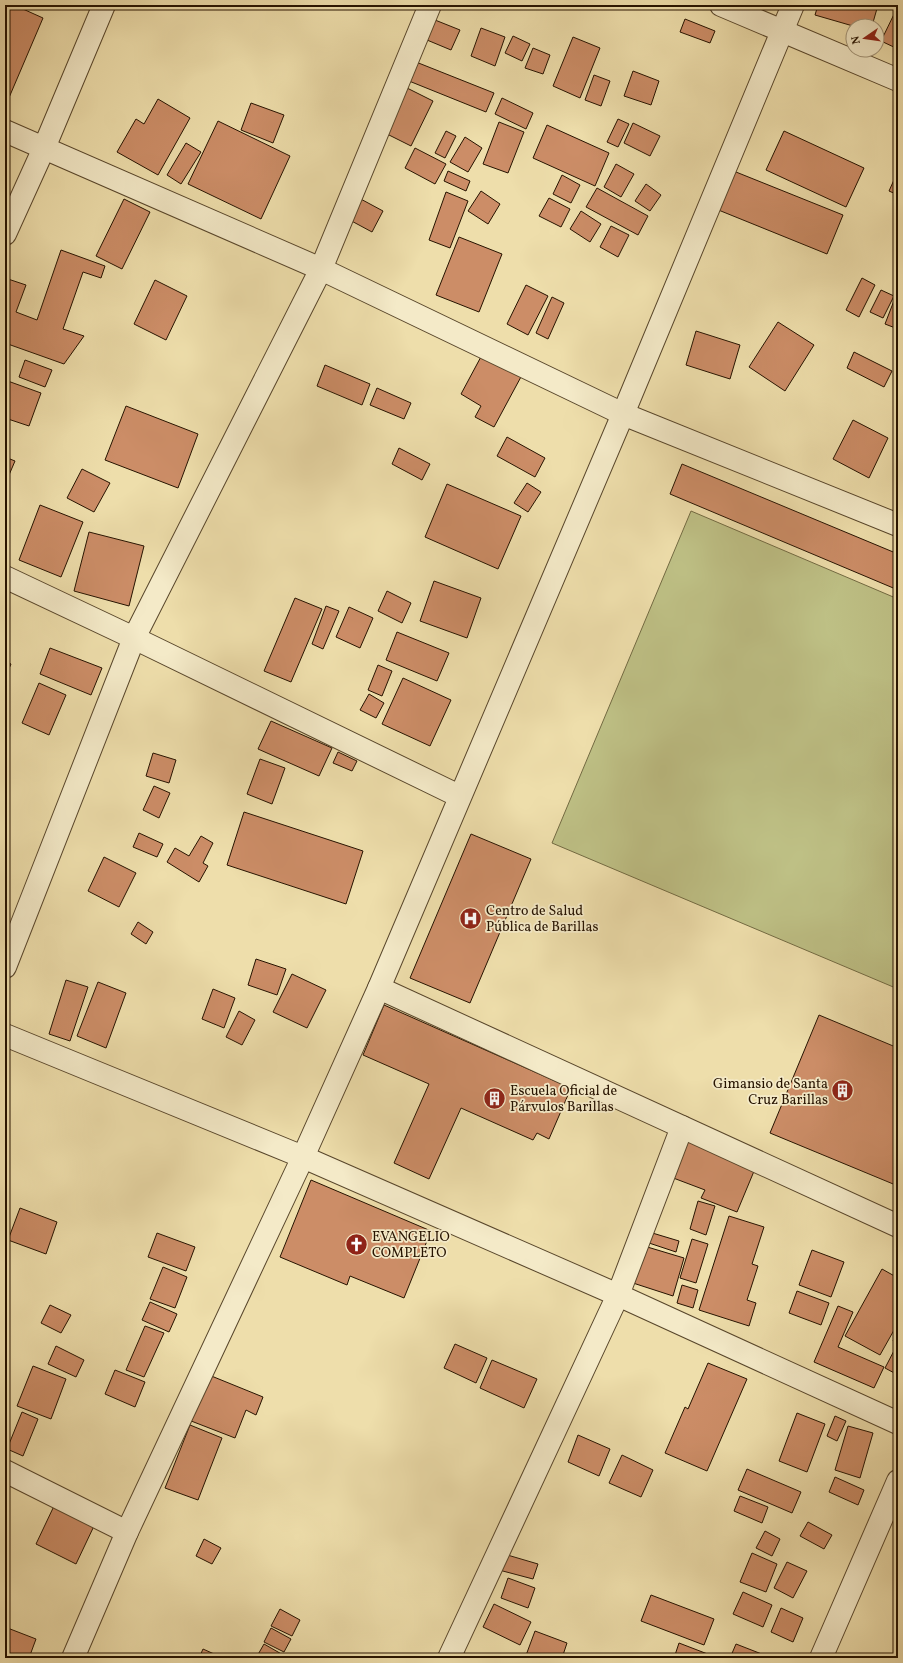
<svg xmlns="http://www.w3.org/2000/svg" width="903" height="1663" viewBox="0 0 903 1663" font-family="Vollkorn,serif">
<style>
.green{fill:#bec085;stroke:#726a42}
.building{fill:#cc8d67;stroke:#261300}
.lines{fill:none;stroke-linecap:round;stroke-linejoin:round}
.minor-casing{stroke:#58462b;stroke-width:24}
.minor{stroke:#f4eac8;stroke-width:22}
.labels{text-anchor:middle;stroke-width:3.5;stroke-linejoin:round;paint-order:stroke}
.poi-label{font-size:14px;fill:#261300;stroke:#f4eac8;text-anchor:start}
</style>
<rect width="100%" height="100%" fill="#eedeab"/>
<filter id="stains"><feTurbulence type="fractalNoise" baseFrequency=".005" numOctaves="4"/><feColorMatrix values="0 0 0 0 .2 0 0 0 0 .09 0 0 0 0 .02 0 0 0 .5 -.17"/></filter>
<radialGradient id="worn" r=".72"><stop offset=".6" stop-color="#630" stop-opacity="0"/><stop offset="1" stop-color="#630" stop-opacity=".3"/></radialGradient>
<!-- green -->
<path class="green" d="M691,511L898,599V989L552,843Z"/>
<!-- building -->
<g class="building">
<path d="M5,5H14L43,18L5,107Z"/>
<path d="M818,5H878L872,26H853L815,15Z"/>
<path d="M898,6V49L881,41Z"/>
<path d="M685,19L715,31L710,43L680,32Z"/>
<path d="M435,20L460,30L451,50L427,40Z"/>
<path d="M481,28L505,37L495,66L471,56Z"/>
<path d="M513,36L530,44L522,61L505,53Z"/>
<path d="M573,37L600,48L580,98L553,86Z"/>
<path d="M533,48L550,55L543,74L525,68Z"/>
<path d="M416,62L494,93L486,112L409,81Z"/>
<path d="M633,71L659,81L651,105L624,96Z"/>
<path d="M594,75L610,81L601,106L585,100Z"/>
<path d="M405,87L433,101L411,146L383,132Z"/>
<path d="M502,98L533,113L526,129L495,114Z"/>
<path d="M158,99L190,118L158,175L117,152L136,119L144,124Z"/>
<path d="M251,103L284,115L273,143L241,130Z"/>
<path d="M618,119L629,124L618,147L607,142Z"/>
<path d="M218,121L290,156L261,219L188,184Z"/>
<path d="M499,122L524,132L508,173L483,164Z"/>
<path d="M633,123L660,136L650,156L624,143Z"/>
<path d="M547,125L609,153L595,186L533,158Z"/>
<path d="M446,131L456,136L445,158L435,153Z"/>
<path d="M784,131L864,168L846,207L766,170Z"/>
<path d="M465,137L482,148L468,172L450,162Z"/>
<path d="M186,143L201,152L181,184L167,175Z"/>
<path d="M415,148L446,164L435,184L405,168Z"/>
<path d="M616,164L634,174L621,197L604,187Z"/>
<path d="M726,168L843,215L827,254L711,207Z"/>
<path d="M448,171L470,181L466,191L444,181Z"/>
<path d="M898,171V195L889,191Z"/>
<path d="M562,175L580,185L571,203L553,194Z"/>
<path d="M646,184L661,195L650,211L635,201Z"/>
<path d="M597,188L648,216L638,235L586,207Z"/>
<path d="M481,191L500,204L488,224L468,211Z"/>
<path d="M446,192L468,201L450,248L429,240Z"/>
<path d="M357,197L383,211L372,232L346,218Z"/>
<path d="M549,198L570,209L561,227L539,216Z"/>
<path d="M124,199L150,212L122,269L96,256Z"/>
<path d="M581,211L601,224L590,242L570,229Z"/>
<path d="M611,226L629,235L618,257L600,247Z"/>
<path d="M459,237L502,254L479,312L436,295Z"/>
<path d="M61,250L105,266L101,278L83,272L63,329L84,336L64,364L5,343V278L26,285L16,312L37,320Z"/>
<path d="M862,278L875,285L859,317L846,310Z"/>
<path d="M155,280L187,296L166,340L134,324Z"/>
<path d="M526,285L548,296L528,335L507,324Z"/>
<path d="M881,290L894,296L883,318L870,312Z"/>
<path d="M552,297L564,303L548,339L536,333Z"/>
<path d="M895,298L898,299V329L885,324Z"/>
<path d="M778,322L814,345L785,391L749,367Z"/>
<path d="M696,331L740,345L730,379L686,365Z"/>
<path d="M854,352L892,371L884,387L847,368Z"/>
<path d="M483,353L522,375L494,427L475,417L481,406L461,394Z"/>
<path d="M25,360L52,370L45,387L19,377Z"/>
<path d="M325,365L370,384L362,405L317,386Z"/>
<path d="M5,380L41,393L29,426L5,418Z"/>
<path d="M377,388L411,403L404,419L370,405Z"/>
<path d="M126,406L198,434L178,488L105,460Z"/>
<path d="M853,420L888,438L869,478L833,459Z"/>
<path d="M507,437L545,458L535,477L497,456Z"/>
<path d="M399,448L430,464L422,480L392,464Z"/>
<path d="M5,457L15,461L6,482L5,481Z"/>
<path d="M682,464L898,554V590L670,494Z"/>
<path d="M82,469L110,483L94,512L67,498Z"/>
<path d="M527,483L541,492L528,512L514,503Z"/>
<path d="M447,484L521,516L498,569L425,537Z"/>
<path d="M40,505L83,522L61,577L19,560Z"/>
<path d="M89,532L144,546L129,606L74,591Z"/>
<path d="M434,581L481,598L467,638L420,621Z"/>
<path d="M387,591L411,603L402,623L378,611Z"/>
<path d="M295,598L322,609L291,682L264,671Z"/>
<path d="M326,606L339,611L323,649L312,644Z"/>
<path d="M349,607L373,618L360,648L336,637Z"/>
<path d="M397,632L449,653L437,681L386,660Z"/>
<path d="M50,648L102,668L91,695L40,674Z"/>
<path d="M5,661L11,664L5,678Z"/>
<path d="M378,665L392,671L382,696L368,690Z"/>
<path d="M403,678L451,700L430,746L382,724Z"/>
<path d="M39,683L66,695L49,735L22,723Z"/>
<path d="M369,694L384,703L376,718L360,710Z"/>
<path d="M271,721L332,748L319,776L258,749Z"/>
<path d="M338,752L357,761L352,771L333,763Z"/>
<path d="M153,753L176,760L169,783L146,776Z"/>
<path d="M260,759L285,768L272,804L247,794Z"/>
<path d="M154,786L170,793L159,818L143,810Z"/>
<path d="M244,812L363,851L346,904L227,865Z"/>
<path d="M139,833L163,844L157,857L133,847Z"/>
<path d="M471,834L531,859L470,1003L410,978Z"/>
<path d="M201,836L213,843L203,863L208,866L199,882L167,862L175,848L189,856Z"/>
<path d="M104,857L136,873L119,907L88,891Z"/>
<path d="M138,922L153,932L146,944L131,934Z"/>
<path d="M256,959L286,969L277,995L248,985Z"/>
<path d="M292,974L326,990L307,1028L273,1012Z"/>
<path d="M66,980L88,987L70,1041L49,1034Z"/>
<path d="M98,982L126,993L106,1048L77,1036Z"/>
<path d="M213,989L235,998L224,1028L202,1019Z"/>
<path d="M384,1005L571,1088L549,1139L537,1133L533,1140L461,1108L429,1179L394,1163L429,1084L363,1055Z"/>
<path d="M239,1011L255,1020L242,1045L226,1037Z"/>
<path d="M819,1015L898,1048V1186L770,1133Z"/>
<path d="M684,1135L757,1164L737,1212L701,1198L705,1190L668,1176Z"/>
<path d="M311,1180L431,1231L404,1298L350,1276L347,1285L280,1257Z"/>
<path d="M698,1201L715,1206L706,1235L690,1229Z"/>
<path d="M20,1208L57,1222L46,1254L8,1240Z"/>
<path d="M729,1216L764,1227L752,1264L758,1266L747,1300L756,1303L749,1326L699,1310Z"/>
<path d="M649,1232L679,1241L676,1252L646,1242Z"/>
<path d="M157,1233L195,1247L186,1271L148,1257Z"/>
<path d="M692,1239L708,1244L696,1283L680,1278Z"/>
<path d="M644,1246L684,1258L673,1296L633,1283Z"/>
<path d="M812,1250L844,1262L831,1297L799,1285Z"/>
<path d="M163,1267L187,1277L175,1308L150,1299Z"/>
<path d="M882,1269L898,1278V1323L880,1355L845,1336Z"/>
<path d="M682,1285L698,1290L693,1308L677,1303Z"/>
<path d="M797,1291L829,1303L821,1325L789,1313Z"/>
<path d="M150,1302L177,1314L169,1332L142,1320Z"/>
<path d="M50,1305L71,1315L61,1333L41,1323Z"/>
<path d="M838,1306L853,1312L838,1347L884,1367L874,1388L814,1362Z"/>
<path d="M145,1326L164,1333L144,1377L126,1370Z"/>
<path d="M898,1331V1375L885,1368L898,1343L893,1341Z"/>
<path d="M455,1344L487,1358L476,1383L444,1368Z"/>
<path d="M56,1346L84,1360L76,1377L48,1364Z"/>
<path d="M492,1360L537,1379L524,1408L480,1388Z"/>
<path d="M708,1363L747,1379L707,1471L665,1453L685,1407L688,1409Z"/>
<path d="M33,1366L66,1379L51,1419L17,1406Z"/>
<path d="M115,1370L145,1382L135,1407L105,1394Z"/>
<path d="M204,1373L263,1397L256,1415L246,1410L235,1438L186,1419Z"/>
<path d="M22,1412L38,1419L23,1456L7,1449Z"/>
<path d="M797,1413L825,1424L807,1472L779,1461Z"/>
<path d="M835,1416L846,1421L837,1441L827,1436Z"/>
<path d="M190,1425L222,1438L198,1500L165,1488Z"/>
<path d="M848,1426L873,1433L860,1478L835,1470Z"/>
<path d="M578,1435L610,1449L599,1476L568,1462Z"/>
<path d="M622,1455L653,1470L641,1497L609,1483Z"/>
<path d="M747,1469L801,1492L792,1513L738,1490Z"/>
<path d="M835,1477L864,1490L858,1505L829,1492Z"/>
<path d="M740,1496L768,1507L762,1523L734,1511Z"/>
<path d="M54,1506L94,1526L76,1564L36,1544Z"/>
<path d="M808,1522L832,1535L824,1549L800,1536Z"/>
<path d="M765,1531L780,1539L772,1556L756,1548Z"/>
<path d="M204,1539L221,1548L212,1564L196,1556Z"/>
<path d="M752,1553L777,1564L766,1592L740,1582Z"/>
<path d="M504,1554L538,1564L533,1579L499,1570Z"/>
<path d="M787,1562L807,1571L793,1598L774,1588Z"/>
<path d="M508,1578L535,1588L528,1608L501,1598Z"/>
<path d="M743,1592L772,1605L763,1627L733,1614Z"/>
<path d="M651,1595L714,1619L704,1645L641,1621Z"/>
<path d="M494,1604L531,1622L520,1645L483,1627Z"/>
<path d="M781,1608L803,1618L793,1642L771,1632Z"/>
<path d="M280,1609L300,1620L292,1636L271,1626Z"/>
<path d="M5,1627L36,1639L29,1658H5Z"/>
<path d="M271,1628L291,1639L284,1652L264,1642Z"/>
<path d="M535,1631L567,1643L562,1658H525Z"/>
<path d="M679,1643L718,1658H674Z"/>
<path d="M264,1644L285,1656L284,1658H256Z"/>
<path d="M736,1644L772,1658H730Z"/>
<path d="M203,1649L223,1658H199Z"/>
</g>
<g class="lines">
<defs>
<g id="minor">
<path d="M721,5L898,80"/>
<path d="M5,131L321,269L623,414L898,525"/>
<path d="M5,234L44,148L104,5"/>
<path d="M5,577L134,638L459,796"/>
<path d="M5,967L134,638L321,269L430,5"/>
<path d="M379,988L898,1226"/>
<path d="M5,1035L303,1157L618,1295L898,1423"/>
<path d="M5,1471L127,1532"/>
<path d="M73,1658L127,1532L303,1157L379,988L623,414L793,5"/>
<path d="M449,1658L618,1295L682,1127"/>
<path d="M821,1658L898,1481"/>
</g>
</defs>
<!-- minor casing -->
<use href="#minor" class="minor-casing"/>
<!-- minor -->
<use href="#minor" class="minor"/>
</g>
<!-- icons -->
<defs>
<symbol id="hospital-disc" viewBox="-11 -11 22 22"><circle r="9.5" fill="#8f2418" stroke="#f4eac8"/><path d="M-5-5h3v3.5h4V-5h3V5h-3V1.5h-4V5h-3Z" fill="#fff"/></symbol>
<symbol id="building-disc" viewBox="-11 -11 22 22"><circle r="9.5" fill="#8f2418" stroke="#f4eac8"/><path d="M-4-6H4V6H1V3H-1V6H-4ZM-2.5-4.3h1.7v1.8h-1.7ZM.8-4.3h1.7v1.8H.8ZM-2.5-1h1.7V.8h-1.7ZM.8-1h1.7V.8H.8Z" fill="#fff"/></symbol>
<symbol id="church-disc" viewBox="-11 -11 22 22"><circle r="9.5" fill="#8f2418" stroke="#f4eac8"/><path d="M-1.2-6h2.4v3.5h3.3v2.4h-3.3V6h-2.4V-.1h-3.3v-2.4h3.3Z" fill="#fff"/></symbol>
</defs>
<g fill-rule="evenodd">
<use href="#hospital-disc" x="458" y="906" width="25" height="25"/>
<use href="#building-disc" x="830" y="1078" width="25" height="25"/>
<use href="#building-disc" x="482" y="1086" width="25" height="25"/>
<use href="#church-disc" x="344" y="1232" width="25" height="25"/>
</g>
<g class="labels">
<!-- poi labels -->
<g class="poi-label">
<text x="486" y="915">Centro de Salud<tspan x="486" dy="16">Pública de Barillas</tspan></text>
<text x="828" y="1088" text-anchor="end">Gimansio de Santa<tspan x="828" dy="16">Cruz Barillas</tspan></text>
<text x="510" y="1095">Escuela Oficial de<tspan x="510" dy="16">Párvulos Barillas</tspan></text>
<text x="372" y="1241">EVANGELIO<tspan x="372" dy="16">COMPLETO</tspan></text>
</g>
</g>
<!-- margin -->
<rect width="903" height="1663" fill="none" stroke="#eedeab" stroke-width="20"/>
<rect x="6" y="6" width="891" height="1651" fill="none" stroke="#261300" stroke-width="2"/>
<rect x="10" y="10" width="883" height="1643" fill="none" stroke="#261300"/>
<!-- north arrow -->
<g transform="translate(865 38) rotate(257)"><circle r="19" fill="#f4eac8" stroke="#a29478"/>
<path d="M0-3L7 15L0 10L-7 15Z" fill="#8f2418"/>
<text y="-6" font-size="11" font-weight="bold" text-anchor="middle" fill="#261300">N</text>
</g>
<rect width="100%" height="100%" filter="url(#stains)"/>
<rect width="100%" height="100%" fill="url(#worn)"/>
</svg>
